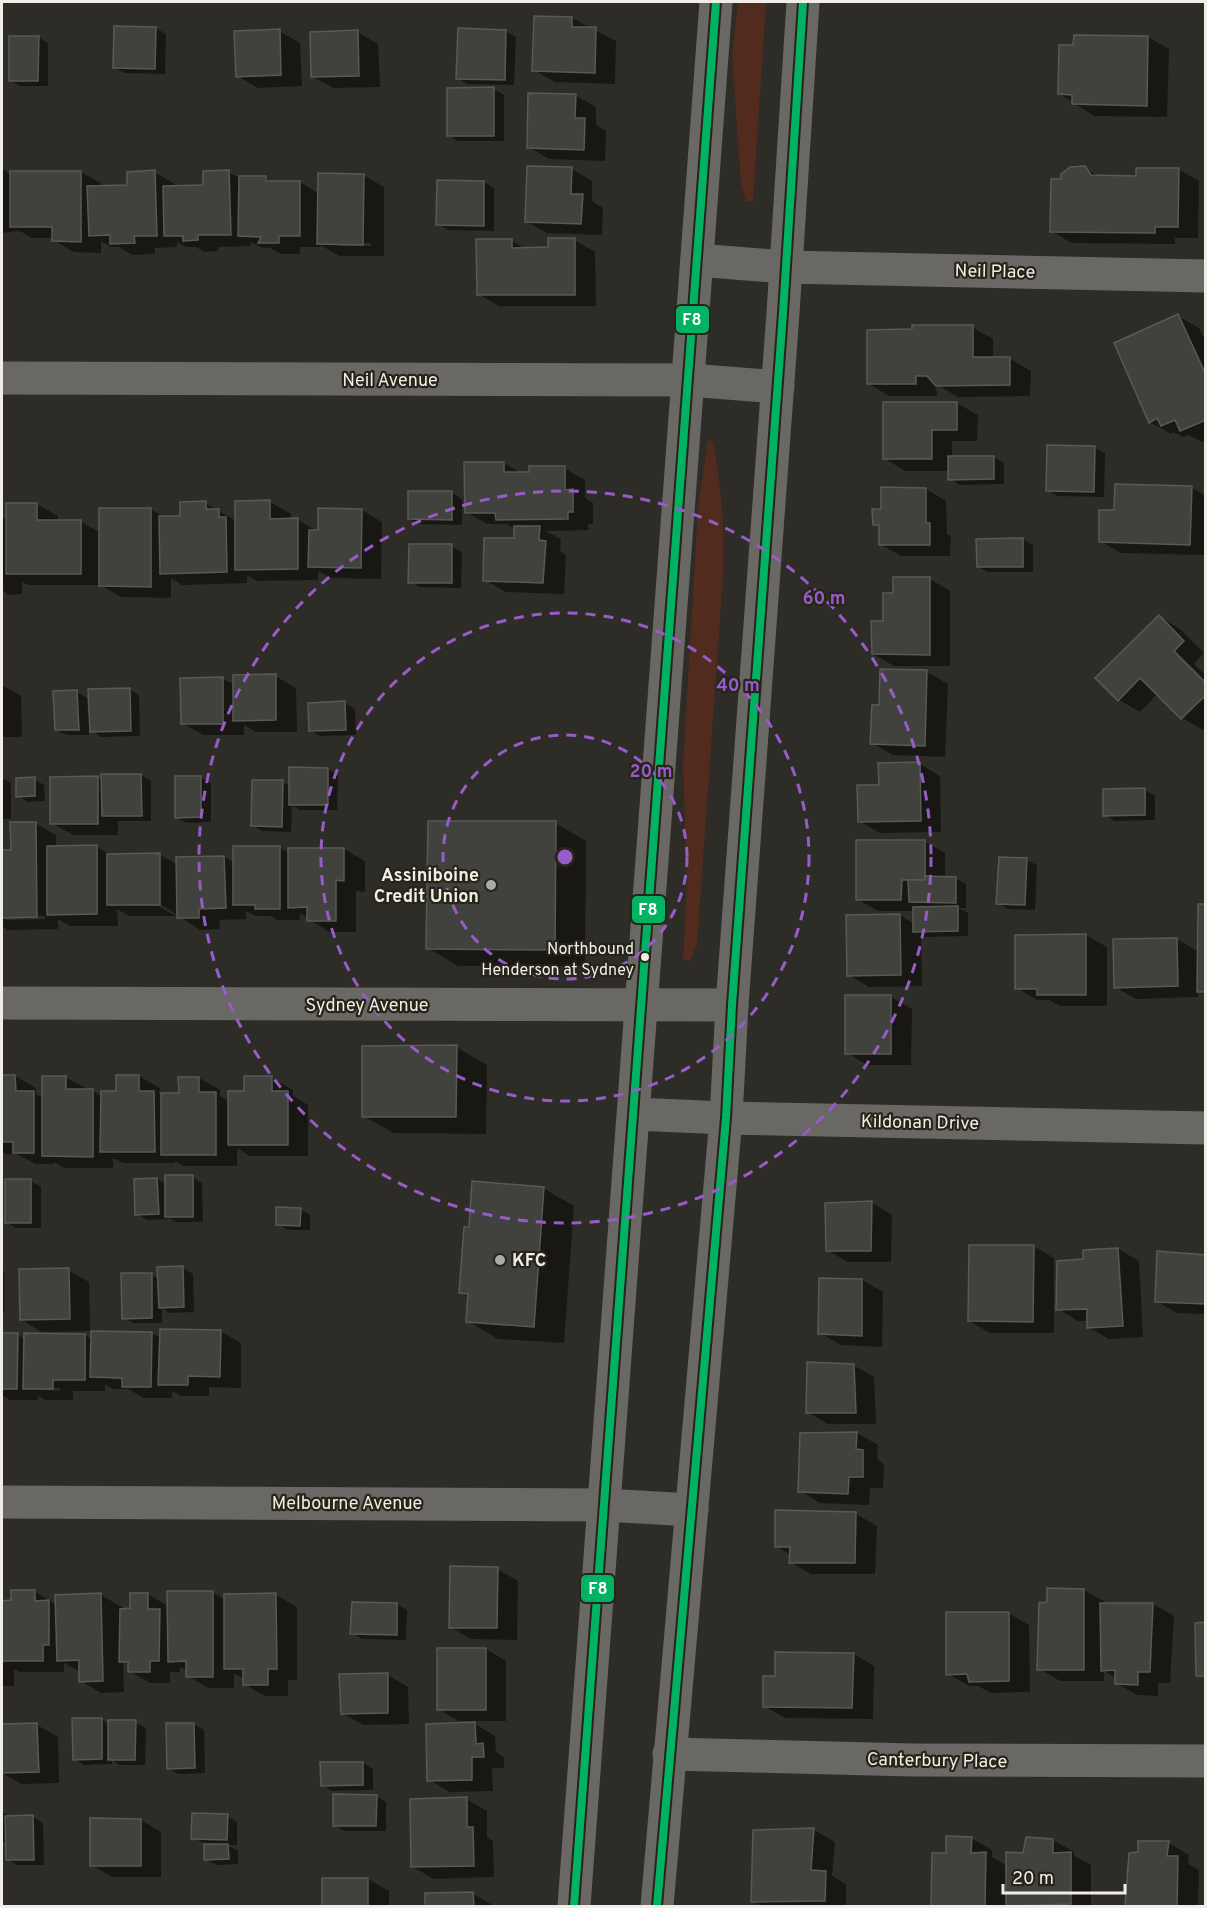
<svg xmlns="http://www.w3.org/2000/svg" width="1207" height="1908" viewBox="0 0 1207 1908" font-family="Overpass,sans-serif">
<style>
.green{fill:#532a1e}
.shadow{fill:#0007;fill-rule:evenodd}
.building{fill:#41413d;stroke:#595a54;stroke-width:1.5}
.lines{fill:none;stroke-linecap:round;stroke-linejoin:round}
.minor{stroke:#6a6864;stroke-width:33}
.secondary{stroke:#6a6864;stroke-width:33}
.bus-1-casing{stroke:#272419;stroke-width:12}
.bus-1{stroke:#00b262;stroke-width:8}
.ring{fill:none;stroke:#985cc9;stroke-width:3;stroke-dasharray:10 8}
.poi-dot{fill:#acaaa3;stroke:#272419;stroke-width:2}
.bus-dot{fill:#f0eee7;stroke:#272419;stroke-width:2}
.labels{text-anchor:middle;stroke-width:4.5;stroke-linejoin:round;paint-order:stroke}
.bus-label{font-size:16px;fill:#f0eee7;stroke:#272419;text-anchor:end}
.street-label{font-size:18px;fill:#f0eee7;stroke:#272419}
.poi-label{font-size:18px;font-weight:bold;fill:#f0eee7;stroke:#272419;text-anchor:end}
.centre{fill:#985cc9;stroke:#272419;stroke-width:3}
.ring-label{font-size:18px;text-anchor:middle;font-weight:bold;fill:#985cc9;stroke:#272419;stroke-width:4.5;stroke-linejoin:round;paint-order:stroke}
.line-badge{stroke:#272419;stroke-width:2}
.badge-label{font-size:16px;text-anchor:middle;font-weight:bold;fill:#fff}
</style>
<rect width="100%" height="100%" fill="#2e2c26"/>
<!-- green -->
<g class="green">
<path d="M738,2H766L753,202L746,201L741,184L732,56Z"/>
<path d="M708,440L713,442C722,487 724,531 723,576L697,944L690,961L683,959L687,881L683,764L698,508Z"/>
</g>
<!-- shadow -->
<g class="shadow">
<path d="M572,18L616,41L615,84L555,82L534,70Z"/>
<path d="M156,28L166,34L165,74L125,73L115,68Z"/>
<path d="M279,31L300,43L302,86L258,88L237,76Z"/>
<path d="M506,31L516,37L514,85L468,84L457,78Z"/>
<path d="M358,32L378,44L380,87L333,88L312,76Z"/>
<path d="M38,37L48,43V86H20L10,80Z"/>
<path d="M1148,37L1169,49L1167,117L1094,116L1060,94L1075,46Z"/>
<path d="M494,89L504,95V141H458L448,135Z"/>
<path d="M575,95L596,107V125L606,131L605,161L549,159L529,147Z"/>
<path d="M1085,168L1100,177H1138L1178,169L1199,181L1198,238H1175V244L1072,243L1051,231L1062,180Z"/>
<path d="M2,169L11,175L81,172L102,184V187L129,186L154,172L175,184V187L205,186L228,172L238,177L265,178L273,182H300L319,194L363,175L384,187V256H340L320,245V247H300V254H281L270,248L260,247L251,242V246L218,247V251L205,252L196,247H186L177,242V247L155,248V254L132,255L119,247H111L101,241V253L74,252L53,240V238H32L20,231L2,233ZM338,243H371V246H338Z"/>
<path d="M572,169L592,181V201L603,208L602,235L547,233L526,221Z"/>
<path d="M484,182L494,188V231L448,230L438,224Z"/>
<path d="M574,240L595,252L596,306H499L478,294L512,241L526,249H550Z"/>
<path d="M1178,316L1199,328L1206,343V441L1202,442L1189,435L1183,437L1174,432L1171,434L1150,422Z"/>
<path d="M972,327L993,339V359H1010L1031,371L1030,396L958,397L941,387H936L937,396H889L869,384Z"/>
<path d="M957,403L978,415L977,441H952V458L994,457L1004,463V484L960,485L950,479V471H905L884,458Z"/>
<path d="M1048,447L1095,448L1105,453L1104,497L1057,496L1047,490Z"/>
<path d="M504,463L521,473L564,468L585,480V498L593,503V524H588L589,530L545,531L561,539L560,551L566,555L564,594L506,592L485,580L515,540V529L507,524H487L466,512Z"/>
<path d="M1191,487L1206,496V555L1121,553L1100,541L1115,512Z"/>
<path d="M926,489L946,501L947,534L951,536L950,556H901L880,544V527L874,524L883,510Z"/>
<path d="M410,492L452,493L462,499V525L419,524L409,519Z"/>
<path d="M270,502L291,514V520H298L319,532L362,510L382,522L381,579L331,578L318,571V580L257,581L247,575V583L182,585L171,578V598L121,597L100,585H28L22,582V594L9,595L2,590V516L7,522L37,504L58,516V522H81L101,533L151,509L165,518H182L205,503L236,521Z"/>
<path d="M1022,539L1033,545V572H988L978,567Z"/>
<path d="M451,546L462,552L461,588L420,587L410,582Z"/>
<path d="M930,579L950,591V666H894L873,654L894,595Z"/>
<path d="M1159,617L1180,629L1204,653L1194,664L1206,676V727L1203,730L1182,718L1158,693L1140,712L1119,700Z"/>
<path d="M927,672L948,684L945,757L893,755L872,743L881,706Z"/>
<path d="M275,676L296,688L297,732H256L244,725V735H203L182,723V679H223L235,685Z"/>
<path d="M2,685L21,696L22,737H2Z"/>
<path d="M129,689L139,695L140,736L101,737L89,729V735H67L56,730L77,692L87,698L88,713H91Z"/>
<path d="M345,703L355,709L356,735L320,736L310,730Z"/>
<path d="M920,764L940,776L941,832L880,833L859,821L880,786Z"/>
<path d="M328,769L338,775L337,810H300L292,805L291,832L262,831L252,825L282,782L290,786Z"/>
<path d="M103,775H141L151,781V821H118V835H73L52,823L97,778L103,781Z"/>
<path d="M200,777L211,783V822L186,823L176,817Z"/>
<path d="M2,778L11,783V819H2Z"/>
<path d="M34,779L44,785L45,801L28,802L18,796Z"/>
<path d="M1145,790L1155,796V820L1115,821L1105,815Z"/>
<path d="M35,823L56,835V847L96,846L111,855H160L178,865L224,857L235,863L279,847L290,853L344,849L365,861V892L356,891V932H329L300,913V920H277L271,916H256L246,911V919L219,920L220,929L200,930L154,900L153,903L176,916H129L117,909L118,926H70L58,919V929L8,930L2,926V852H12ZM45,916V919L6,920V917Z"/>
<path d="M555,823L586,841L585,966H458L428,948Z"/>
<path d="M924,841L945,853V878L956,879L966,884V908H958L968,913V936L924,937L921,935L922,986L869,987L849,975L900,915L914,924V911H878L857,899Z"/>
<path d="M1027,860L1037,865L1035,910L1008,909L998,903Z"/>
<path d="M1206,906V995L1198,991V997L1136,999L1115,987L1177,939L1199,952Z"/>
<path d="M1086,935L1107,947V1006H1060L1049,1000H1037L1017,988Z"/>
<path d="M891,997L912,1009L911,1065H867L847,1053Z"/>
<path d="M456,1047L487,1065L486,1134L394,1133L363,1116Z"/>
<path d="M2,1076H15L36,1088V1094L44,1098L66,1078L102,1096L117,1092L139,1076L160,1088L159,1094H180L199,1078L220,1090V1096L230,1102L246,1093V1078H272L293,1090V1096L308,1105V1156H250L237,1148V1166H184L175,1161V1163H123L113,1158V1168H64L54,1162V1164H35L17,1154H6L2,1151Z"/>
<path d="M192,1177L202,1183L203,1222H176L168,1217L169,1219L147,1220L137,1214L157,1179L167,1185Z"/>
<path d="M31,1181L41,1187V1228H16L6,1222Z"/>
<path d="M543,1188L574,1206L564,1343L498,1339L468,1321L469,1298L460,1292L470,1229Z"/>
<path d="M872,1203L892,1215L891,1262H848L827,1250Z"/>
<path d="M300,1209L310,1215V1230H288L278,1224Z"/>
<path d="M1033,1246L1054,1258V1333H990L969,1321Z"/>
<path d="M1118,1249L1139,1261L1143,1337L1109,1339L1088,1327L1089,1321H1078L1058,1309L1084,1260Z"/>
<path d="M1206,1256V1314L1177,1313L1156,1301Z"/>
<path d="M183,1268L193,1274L194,1312L170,1313L162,1308V1323H134L124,1318L151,1275L159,1279Z"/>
<path d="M2,1270L4,1272V1312H2Z"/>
<path d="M68,1270L89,1282L90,1331L42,1332L22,1320Z"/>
<path d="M862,1280L883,1292L882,1347L841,1345L820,1333Z"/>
<path d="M220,1331L241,1343V1388L209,1387V1396H181L172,1391V1398H144L128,1389H113L105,1384V1391H73V1400H45L38,1396V1400H10L2,1395V1335H18L25,1339L85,1335L92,1339L152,1333L161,1338ZM111,1376L130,1377V1380L111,1379ZM44,1387L60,1388V1391L44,1390Z"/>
<path d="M853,1365L874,1377L876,1424H828L808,1412Z"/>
<path d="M857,1433L878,1445L877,1459L884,1464L883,1488H870L869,1505L820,1503L800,1491L802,1434Z"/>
<path d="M856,1514L877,1526L875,1574H811L790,1562L791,1555L776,1546Z"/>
<path d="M497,1569L518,1581L517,1640L471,1639L450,1627Z"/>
<path d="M1084,1590L1105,1602V1605L1153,1604L1174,1616L1170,1683H1158V1696L1137,1695L1116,1683V1678L1104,1671V1681H1060L1039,1669L1048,1604Z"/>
<path d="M34,1591L57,1605L101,1595L122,1607V1610H131L148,1594L169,1607L212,1592L225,1600L276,1595L297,1607V1680H288V1696H265L244,1684V1679L234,1673V1688H208L188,1676L187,1671L180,1667V1672H170V1683H150L129,1671L130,1666L123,1662L124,1692L101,1693L81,1681L80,1672L64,1663V1672H20L14,1669V1686H2V1602H12Z"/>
<path d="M397,1604L407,1610L406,1640L362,1639L352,1633Z"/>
<path d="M1008,1613L1029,1625L1030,1692L991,1693L978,1686H969L948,1674Z"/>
<path d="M486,1649L506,1661V1721H459L438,1709Z"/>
<path d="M854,1654L874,1666L873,1719L785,1718L764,1706L777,1677Z"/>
<path d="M388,1675L408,1687L409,1724L363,1725L342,1713Z"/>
<path d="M102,1720L110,1725L135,1722L146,1728L145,1765H119L112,1760V1764L84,1765L74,1759Z"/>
<path d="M194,1724L204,1730L205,1773L178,1774L168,1768Z"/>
<path d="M475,1724L495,1736L496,1752L504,1757V1768H492L493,1791L450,1792L429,1780Z"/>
<path d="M37,1725L58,1737L59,1783L21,1784L2,1773V1726Z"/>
<path d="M363,1763L373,1769V1790L332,1791L322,1785Z"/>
<path d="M376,1796L386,1802V1831H344L334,1825Z"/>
<path d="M466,1799L487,1811V1837L493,1841L494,1877L434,1879L413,1867Z"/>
<path d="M2,1812L11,1817H33L43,1823L44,1865H17L7,1859V1842H2Z"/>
<path d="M227,1816L237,1822V1845H227L238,1851V1864L216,1865L206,1859V1844L193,1838Z"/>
<path d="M141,1820L161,1832V1877H112L91,1865Z"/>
<path d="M814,1830L835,1842L832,1876L846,1884V1906H762L753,1901Z"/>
<path d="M971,1838L992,1850V1857L1007,1866L1053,1840L1074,1852V1856L1091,1865V1906H1010L1006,1904V1906H932L934,1855H947Z"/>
<path d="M1140,1843H1169L1189,1855L1188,1864L1199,1870L1198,1906H1126L1130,1854H1140Z"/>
<path d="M324,1879H368L389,1891V1906H324Z"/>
<path d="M426,1894H473L494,1906H426Z"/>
</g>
<!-- building -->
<g class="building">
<path d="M534,16L572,17V27H596L595,73L532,71Z"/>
<path d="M114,26L156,27L155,69L113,68Z"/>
<path d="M458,28L506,30L505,80L456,79Z"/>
<path d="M280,29L281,75L236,77L234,31Z"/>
<path d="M358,30L359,76L311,77L310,32Z"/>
<path d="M1074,35L1148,36L1147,106L1072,104V95L1058,94L1059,45H1073Z"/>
<path d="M9,36H39L38,81H9Z"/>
<path d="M494,87V136H447V88Z"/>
<path d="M528,93L576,94L575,118H585L584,150L527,148Z"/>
<path d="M527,166L572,167L571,194H583L581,224L525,222Z"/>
<path d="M1085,166L1091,175L1136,176V168H1179L1178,227H1155V233L1050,232L1051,179H1061V174L1070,167Z"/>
<path d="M155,170L157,236H134L135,243L110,244V235L89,236L87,186L127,185V172Z"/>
<path d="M229,170L231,235H198V240L183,241V236H164L163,186L203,185V171Z"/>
<path d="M10,171H81V242L52,241V227H10Z"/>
<path d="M318,173L364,174L363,245L317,244Z"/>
<path d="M239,176H266V181H300V236H279V243H258L261,237L238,236Z"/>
<path d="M437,180L484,181V226L436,225Z"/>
<path d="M548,238H575V295H477L476,239H512V248L548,247Z"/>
<path d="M1178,314L1206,375V420L1180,431L1175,420L1161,426L1157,418L1149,423L1114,343Z"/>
<path d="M912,325H973V357H1010V385L936,386L927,376H916V384H867V330L912,329Z"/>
<path d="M883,402H957V430H932V459H883Z"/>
<path d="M1047,445L1095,446L1094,492L1046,491Z"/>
<path d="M948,456H994V479L948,480Z"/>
<path d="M464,462H504V472H529V466H565V490L573,489V512H568V519L496,520L495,513H465Z"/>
<path d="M1115,484L1192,486L1190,545L1099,542V510H1114Z"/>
<path d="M881,487L926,488V523H930V545H879V525H873L872,509H881Z"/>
<path d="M408,491H452V520L408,519Z"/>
<path d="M270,500V519L298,518V569L235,570V501Z"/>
<path d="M206,501V509H219V517H226L227,572L160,574L159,516H180V502Z"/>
<path d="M6,503H37V520H81V574H6Z"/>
<path d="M99,508H151V587L99,586Z"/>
<path d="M318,508L362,509L361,568L308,567L309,530H318Z"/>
<path d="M514,526H540L539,540L546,541L543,583L483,581L484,538H514Z"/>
<path d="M1023,538V567H977L976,539Z"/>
<path d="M409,544H452V583H408Z"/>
<path d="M893,577H930V655L872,654L871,621H883V593H893Z"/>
<path d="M1159,615L1184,641L1174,651L1206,683V695L1181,719L1140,678L1118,701L1095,678Z"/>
<path d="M880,669L927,670L925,746L870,744L872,705H879Z"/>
<path d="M276,674V720L233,721V675Z"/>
<path d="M223,677V724H181L180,678Z"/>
<path d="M130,688L131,731L90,732L88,689Z"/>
<path d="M77,690L79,730H55L53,691Z"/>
<path d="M345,701L346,730L309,731L308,703Z"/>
<path d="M920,762L921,821L858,822L857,785H879L878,763Z"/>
<path d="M289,767L328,768V805H289Z"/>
<path d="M101,774H141L142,816H102Z"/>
<path d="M98,776V824H50V777Z"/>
<path d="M175,776H201V817L175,818Z"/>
<path d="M35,777V796L16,797V778Z"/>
<path d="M252,780H283L282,827L251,826Z"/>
<path d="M1145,788V815L1103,816V789Z"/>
<path d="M428,821H556L555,950L426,949Z"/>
<path d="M10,822H36L37,917L2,918V850H11Z"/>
<path d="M856,840H925V880H902L901,900H856Z"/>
<path d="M97,845V914L47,915V846Z"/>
<path d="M233,846H280V909H255V905H233Z"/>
<path d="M288,848H344V881L336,880V921H307V907L288,908Z"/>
<path d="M160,853V905H107V854Z"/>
<path d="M224,856L226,908L199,909V918H177L176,857Z"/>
<path d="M999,857L1027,858L1025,905L996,904Z"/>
<path d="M925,876L956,877V903L909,902L908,880H925Z"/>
<path d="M1198,904H1206V992H1197Z"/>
<path d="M958,906V931L913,932V907Z"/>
<path d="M900,914L901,975L847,976L846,915Z"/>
<path d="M1086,934V995H1037V989H1015V935Z"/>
<path d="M1177,938L1178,986L1114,988L1113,939Z"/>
<rect x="845" y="995" width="46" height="59"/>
<path d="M457,1045L456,1117H362V1046Z"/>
<path d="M2,1075H15L16,1091H34V1153H13V1142H2Z"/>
<path d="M116,1075H139V1091H154L155,1152H100L101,1091H116Z"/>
<path d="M42,1076H66V1089H93V1157L42,1156Z"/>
<path d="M244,1076H272V1091H288V1145H228V1091H244Z"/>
<path d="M178,1077H199V1092H216V1155H161V1093H179Z"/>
<rect x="165" y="1175" width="28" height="42"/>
<path d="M157,1178L159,1214L135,1215L134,1179Z"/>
<rect x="5" y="1179" width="26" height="44"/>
<path d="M472,1181L544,1187L534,1327L466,1322L468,1294L459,1293L464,1227H469Z"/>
<path d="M872,1201L871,1251H826L825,1203Z"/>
<path d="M276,1207L301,1208L300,1226L276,1225Z"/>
<path d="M969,1245H1034L1033,1322L968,1321Z"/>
<path d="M1118,1248L1123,1326L1087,1328V1309L1056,1310L1057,1261L1083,1259V1250Z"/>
<path d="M1157,1251L1206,1255V1304L1155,1302Z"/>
<path d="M183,1266L184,1307L159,1308L157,1267Z"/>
<path d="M69,1268L70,1319L20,1320L19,1269Z"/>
<path d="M121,1273H152V1318L122,1319Z"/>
<path d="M819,1278L862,1279V1336L818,1334Z"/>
<path d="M160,1329L221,1330L220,1377L188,1376V1385H158Z"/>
<path d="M91,1331L152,1332L151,1387H122V1378L90,1377Z"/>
<path d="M2,1333H18L17,1389H2Z"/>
<path d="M24,1333L85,1334V1380H53V1389H23Z"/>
<path d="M807,1362L854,1364L856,1413H806Z"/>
<path d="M857,1432L856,1449L863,1450V1477H849L848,1494L798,1492L800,1433Z"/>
<path d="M775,1510L856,1512L855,1563H789L790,1547H775Z"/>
<path d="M450,1566L498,1567L497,1628H449Z"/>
<path d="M1047,1588L1084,1589V1670H1037L1039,1603L1047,1602Z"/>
<path d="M11,1590H35V1601L49,1600V1645H43V1661H2V1601L11,1600Z"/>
<path d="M167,1591H213V1677H186V1661L168,1662Z"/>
<path d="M101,1593L103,1681L79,1682V1660L57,1661L55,1595Z"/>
<path d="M130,1593H148V1609H160L159,1661H150V1672H128V1662H119L120,1609L130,1608Z"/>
<path d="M276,1593L277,1669H268V1685H243V1669H224V1594Z"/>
<path d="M352,1602L397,1603V1635L350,1634Z"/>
<path d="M1100,1603H1153L1150,1672H1138V1685L1115,1684V1670L1101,1671Z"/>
<path d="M946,1612H1009V1681L969,1682L967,1674L946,1675Z"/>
<path d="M1206,1622V1676H1196L1195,1623Z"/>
<rect x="437" y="1648" width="49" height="62"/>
<path d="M775,1652L854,1653L852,1708L763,1707V1676H775Z"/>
<path d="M388,1673V1713L341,1714L339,1674Z"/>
<path d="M72,1718H102V1759L73,1760Z"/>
<path d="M108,1720H136L135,1760H108Z"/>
<path d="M475,1722L476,1744L483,1743L484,1757H472V1780L427,1781L426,1724Z"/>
<path d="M37,1723L39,1772L2,1773V1724Z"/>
<path d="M166,1723H194L195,1768L167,1769Z"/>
<path d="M320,1762H363V1785L321,1786Z"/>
<path d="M333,1794L377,1795L376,1826H333Z"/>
<path d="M467,1797V1827H473L474,1866L411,1867L410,1799Z"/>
<path d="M192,1813L228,1814L227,1840L191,1839Z"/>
<path d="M33,1815L34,1860H6L5,1816Z"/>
<path d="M90,1818L141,1819V1866H90Z"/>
<path d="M814,1828L811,1870L826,1871L825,1901L751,1902L753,1830Z"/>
<path d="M946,1836L972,1837L971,1853L986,1852L985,1906H931L932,1853H946Z"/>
<path d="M1026,1837L1053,1839V1853L1071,1852V1904L1006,1906V1852L1023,1853Z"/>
<path d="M1138,1841H1169L1167,1856H1178L1177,1906H1125L1129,1853L1138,1852Z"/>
<path d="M204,1844H228L229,1859L204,1860Z"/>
<rect x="322" y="1878" width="46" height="28"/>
<path d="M473,1892L474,1906H425V1893Z"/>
</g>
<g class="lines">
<!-- minor -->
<g class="minor">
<path d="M785,267L1206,276"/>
<path d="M2,378L689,380L778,387"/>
<path d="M2,1003L732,1005"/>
<path d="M634,1114L726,1118L1206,1128"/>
<path d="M2,1502L604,1505L692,1510"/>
<path d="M669,1754L913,1760L1206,1761"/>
</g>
<!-- secondary -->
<g class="secondary">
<path d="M697,260L785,267"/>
<path d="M574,1906L716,2"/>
<path d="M657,1906L726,1118L732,1005L783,313L803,2"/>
</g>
<defs>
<g id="bus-1">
<path d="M574,1906L716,2"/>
<path d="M657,1906L726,1118L732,1005L783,313L803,2"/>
</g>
</defs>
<!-- bus-1 casing -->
<use href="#bus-1" class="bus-1-casing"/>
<!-- bus-1 -->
<use href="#bus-1" class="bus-1"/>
</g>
<!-- distance rings -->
<g class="ring">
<circle cx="565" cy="857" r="122"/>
<circle cx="565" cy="857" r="244"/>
<circle cx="565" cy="857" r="366"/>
</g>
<!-- markers -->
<g class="poi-dot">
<circle cx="491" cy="885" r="6"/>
<circle cx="500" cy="1260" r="6"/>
</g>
<circle class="bus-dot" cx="645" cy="957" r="5"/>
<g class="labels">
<!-- bus labels -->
<g class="bus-label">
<text x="634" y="954">Northbound<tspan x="634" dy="21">Henderson at Sydney</tspan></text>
</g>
<!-- street labels -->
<g class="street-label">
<text transform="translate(995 271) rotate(1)" y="6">Neil Place</text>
<text x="390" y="386">Neil Avenue</text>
<text x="367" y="1011">Sydney Avenue</text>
<text transform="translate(920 1122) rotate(1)" y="6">Kildonan Drive</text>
<text x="347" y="1509">Melbourne Avenue</text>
<text transform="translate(937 1760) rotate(1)" y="6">Canterbury Place</text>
</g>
<!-- poi labels -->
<g class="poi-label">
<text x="479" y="881">Assiniboine<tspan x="479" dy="21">Credit Union</tspan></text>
<text x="512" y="1266" text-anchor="start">KFC</text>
</g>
</g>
<circle cx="565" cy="857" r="9" class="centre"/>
<g class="ring-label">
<text x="824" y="604">60 m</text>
<text x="738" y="691">40 m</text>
<text x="651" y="777">20 m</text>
</g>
<g class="line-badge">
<rect x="675" y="305" width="35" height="29" rx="6" fill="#00b262"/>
<rect x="631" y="895" width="35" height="29" rx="6" fill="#00b262"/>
<rect x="580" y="1574" width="35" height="29" rx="6" fill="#00b262"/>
</g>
<g class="badge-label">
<text x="692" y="325">F8</text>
<text x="648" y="915">F8</text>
<text x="598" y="1594">F8</text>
</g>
<!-- border -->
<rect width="1207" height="1908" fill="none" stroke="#f0eee7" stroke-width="6"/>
<!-- scale -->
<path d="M1003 1884v9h122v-9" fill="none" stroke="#f0eee7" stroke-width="3"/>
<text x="1012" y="1884" font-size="18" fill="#f0eee7" stroke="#272419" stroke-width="4.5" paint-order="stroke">20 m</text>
</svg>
